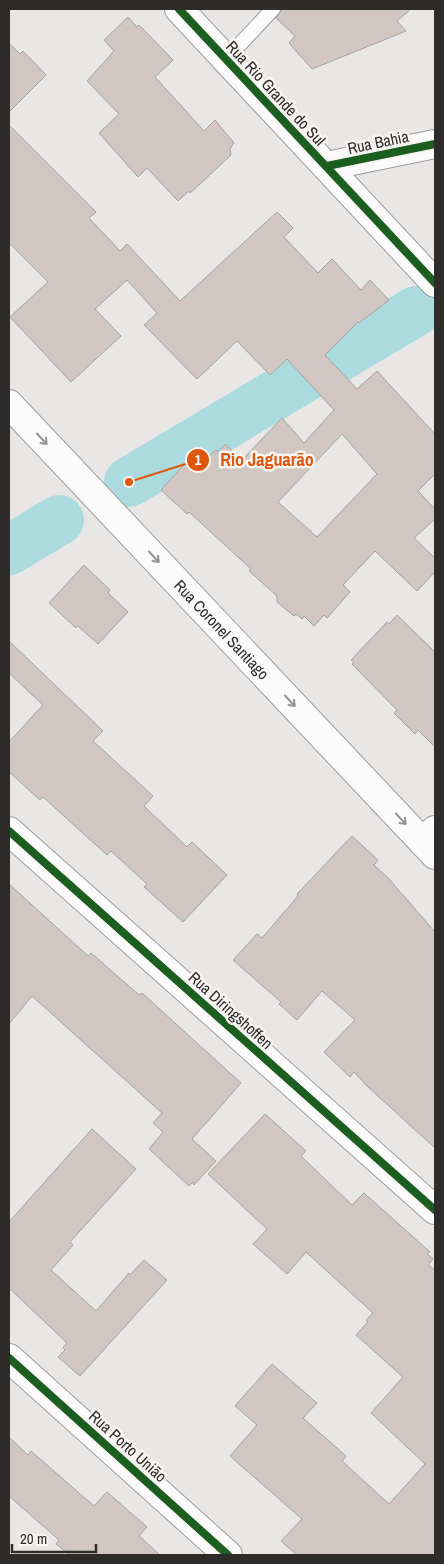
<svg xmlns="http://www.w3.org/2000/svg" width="444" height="1564" viewBox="0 0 444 1564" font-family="'Archivo Narrow',sans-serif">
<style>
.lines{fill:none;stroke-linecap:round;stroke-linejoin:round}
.river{stroke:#abdbdf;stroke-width:50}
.building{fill:#d2c6c2;stroke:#a4a2a1;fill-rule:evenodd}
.lane-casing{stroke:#9d9b9a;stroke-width:16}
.street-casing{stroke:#9d9b9a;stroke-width:30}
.secondary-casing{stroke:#9d9b9a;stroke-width:30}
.lane{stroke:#fcfbfb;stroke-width:14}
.street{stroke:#fcfbfb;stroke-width:28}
.secondary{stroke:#fcfbfb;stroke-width:28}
.cycleway-casing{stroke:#f7f4f2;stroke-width:11}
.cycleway{stroke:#1b5e20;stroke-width:8}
.oneway{stroke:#949493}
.labels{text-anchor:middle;stroke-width:5;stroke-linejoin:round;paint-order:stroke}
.street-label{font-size:16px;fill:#2d2c2b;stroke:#f7f4f2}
.leader{fill:none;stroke:#df570e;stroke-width:2}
.callout-dot{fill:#df570e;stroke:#f7f4f2;stroke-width:2}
.mark-label{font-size:15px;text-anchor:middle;font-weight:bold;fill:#fff}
.callout-label{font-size:18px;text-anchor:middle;font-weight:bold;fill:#df570e;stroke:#f7f4f2;stroke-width:5;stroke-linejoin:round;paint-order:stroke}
</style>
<rect width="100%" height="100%" fill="#e9e7e5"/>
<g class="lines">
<!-- river -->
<g class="river">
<path d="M129,482L416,311"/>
<path d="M9,550L59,520"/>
</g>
</g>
<!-- building -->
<g class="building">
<path d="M282,9H411L397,21L406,31L312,69L289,43L295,36L276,18Z"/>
<path d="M128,17L137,27L139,25L149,35L173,60L155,77L204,131L215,120L234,143L230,149L231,155L200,184L190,193L189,191L178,201L147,168L138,177L99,133L119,114L87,81L114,51L104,40Z"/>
<path d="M9,43L20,54L23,51L46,75L9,112Z"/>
<path d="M9,125L96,212L89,218L120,251L127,244L180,301L277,212L293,228L284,237L318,273L332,259L361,290L370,280L389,300L359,323L358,322L325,355L357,389L377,371L435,434V474L418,491L435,509V519L414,538L435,558V572L417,591L375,551L343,585L350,592L327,618L324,615L314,626L304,616L302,619L296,614L294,616L277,602V596L249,571L251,569L189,512L187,514L161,490L192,456L199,463L206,455L208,457L216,450L218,452L225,444L242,460L282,418L304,443L334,410L287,359L270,375L237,341L197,379L144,325L157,313L127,280L95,309L121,336L71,382L10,317L48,282L9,243ZM342,434L377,474L317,537L278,502Z"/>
<path d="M84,565L110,590L108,593L128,612L98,644L78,626L76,628L49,603Z"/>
<path d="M397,615L435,652V747L418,730L415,734L394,713L397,710L352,664L354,662L351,660L387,622L389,624Z"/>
<path d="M9,641L103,731L93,741L153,796L144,806L187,847L192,842L227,875L183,922L144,887L147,884L111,851L107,855L43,797L40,800L9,772V742L43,705L9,673Z"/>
<path d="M352,836L378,860L374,865L389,879L435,932V1148L368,1087L354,1072L350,1077L324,1052L355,1020L322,991L297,1020L279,1004L281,1002L233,960L257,934L262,938L298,896L297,894Z"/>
<path d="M9,884L88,956L91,953L139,995L142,993L241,1083L192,1139L216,1161L194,1185L193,1182L189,1186L149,1149L163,1132L153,1123L162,1113L32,996L9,1024Z"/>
<path d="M265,1114L306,1151L301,1156L352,1205L364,1193L430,1252L427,1254L433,1259L428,1265L435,1270V1555H297L281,1541L302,1519L230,1456L257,1425L235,1406L272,1364L317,1403L303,1418L346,1456L342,1461L389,1504L425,1464L371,1413L403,1377L356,1335L368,1322L366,1320L373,1313L306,1252L287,1274L253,1244L267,1229L208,1174Z"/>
<path d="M92,1129L136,1169L70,1242L73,1245L51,1270L96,1311L129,1273L130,1275L144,1260L167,1280L80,1376L58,1357L65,1350L63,1347L67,1343L9,1288V1222Z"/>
<path d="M9,1437L28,1455L31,1451L94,1506L107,1492L147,1527L139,1536L160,1555H70L56,1544L59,1540L9,1496Z"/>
</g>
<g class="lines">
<defs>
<path id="lane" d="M226,59L273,9"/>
<g id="street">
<path d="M327,166L435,144"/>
<path d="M9,831L435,1210"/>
<path d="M423,842L435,830"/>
<path d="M9,1358L228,1555"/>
</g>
<g id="secondary">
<path d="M179,9L435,283"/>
<path id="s1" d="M9,404L435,855"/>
</g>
</defs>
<!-- lane casing -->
<use href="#lane" class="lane-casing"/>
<!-- street casing -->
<use href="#street" class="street-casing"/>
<!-- secondary casing -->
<use href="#secondary" class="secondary-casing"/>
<!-- lane -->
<use href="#lane" class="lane"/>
<!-- street -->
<use href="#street" class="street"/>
<!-- secondary -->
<use href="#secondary" class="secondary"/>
<defs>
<g id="cycleway">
<path d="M179,9L435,283"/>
<path d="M327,166L435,144"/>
<path d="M9,831L435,1210"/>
<path d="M9,1358L228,1555"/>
</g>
</defs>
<!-- cycleway casing -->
<use href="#cycleway" class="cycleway-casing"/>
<!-- cycleway -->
<use href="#cycleway" class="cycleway"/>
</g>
<!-- one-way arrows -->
<defs><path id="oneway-shaft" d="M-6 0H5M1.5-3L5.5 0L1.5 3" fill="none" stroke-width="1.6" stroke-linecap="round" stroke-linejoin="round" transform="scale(1.25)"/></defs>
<g class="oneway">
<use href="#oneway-shaft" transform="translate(42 439) rotate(47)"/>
<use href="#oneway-shaft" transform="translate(154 557) rotate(47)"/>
<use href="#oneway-shaft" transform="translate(290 701) rotate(47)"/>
<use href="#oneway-shaft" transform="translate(401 819) rotate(47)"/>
</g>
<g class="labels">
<!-- street labels -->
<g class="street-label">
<text transform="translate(276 93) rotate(47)" y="6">Rua Rio Grande do Sul</text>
<text transform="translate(378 142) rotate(-12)" y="6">Rua Bahia</text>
<text dy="6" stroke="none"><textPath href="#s1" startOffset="310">Rua Coronel Santiago</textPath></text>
<text transform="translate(231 1010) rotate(42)" y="6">Rua Diringshoffen</text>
<text transform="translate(128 1446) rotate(42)" y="6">Rua Porto União</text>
</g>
</g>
<!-- callouts -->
<path class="leader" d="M129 482L198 460"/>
<g class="callout-dot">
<circle cx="129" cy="482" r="5"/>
<circle cx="198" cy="460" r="12"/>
</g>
<g class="mark-label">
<text x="198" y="465">1</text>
</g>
<g class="callout-label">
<text x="267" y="466">Rio Jaguarão</text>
</g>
<!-- border -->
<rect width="444" height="1564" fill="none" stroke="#2d2c2b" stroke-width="20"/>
<!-- scale -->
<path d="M12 1544v8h84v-8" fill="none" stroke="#2d2c2b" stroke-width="2.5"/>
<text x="20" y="1544" font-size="15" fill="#2d2c2b" stroke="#f7f4f2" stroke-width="4" paint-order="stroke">20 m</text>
</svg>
